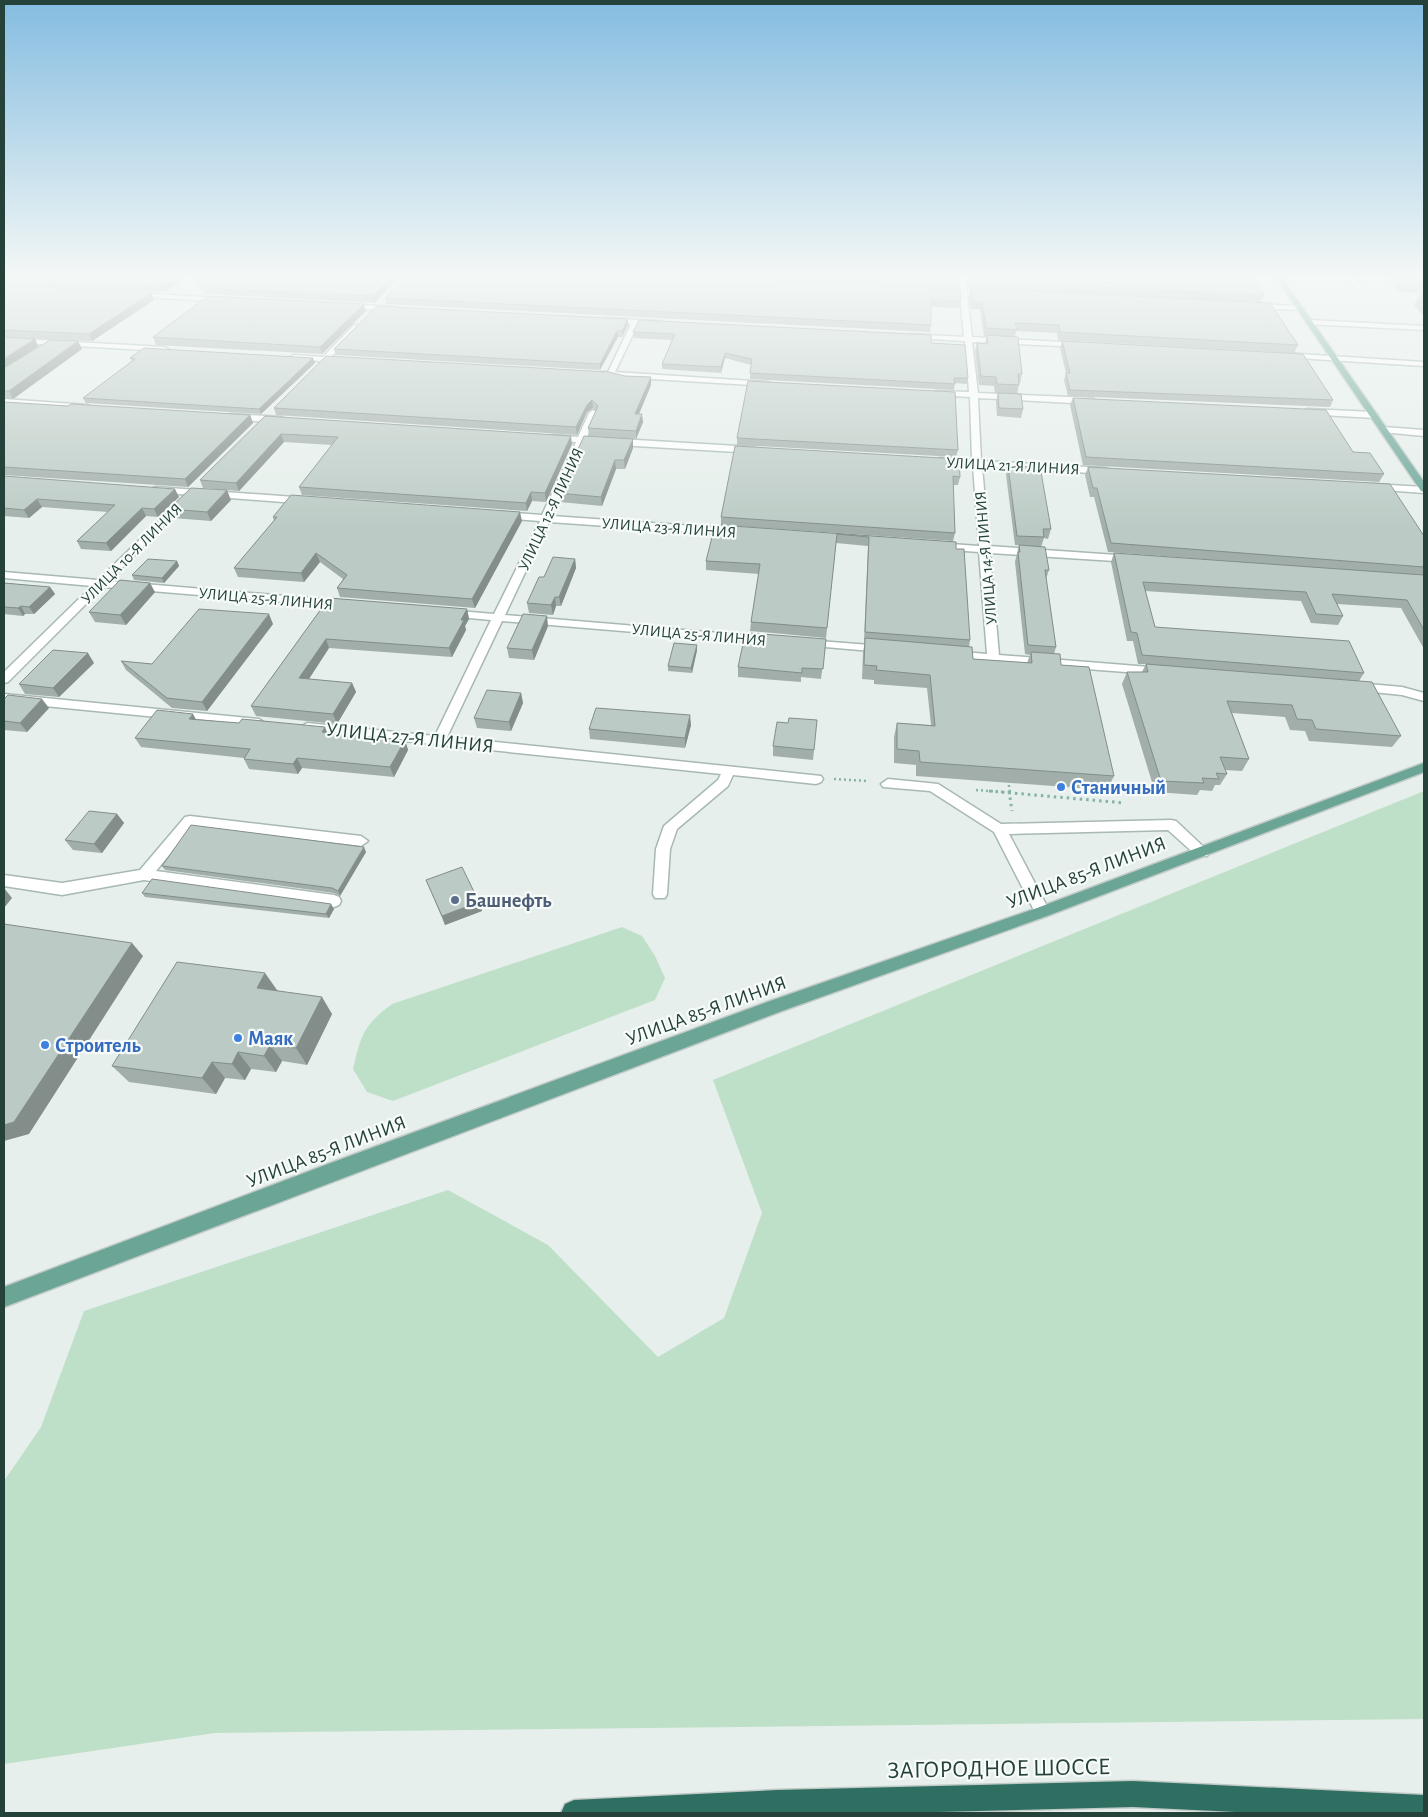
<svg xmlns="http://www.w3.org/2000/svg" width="1428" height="1817" viewBox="0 0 1428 1817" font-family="'Alegreya Sans',sans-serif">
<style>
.green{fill:#bfe0c8}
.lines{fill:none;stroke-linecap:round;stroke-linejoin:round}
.minor-casing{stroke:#a8b8b2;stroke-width:3}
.major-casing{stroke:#c2cac8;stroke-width:3}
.highway-casing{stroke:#c2cac8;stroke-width:3}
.path-far1{stroke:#86b3a5;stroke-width:2.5;stroke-dasharray:2 3;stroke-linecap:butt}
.path{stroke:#86b3a5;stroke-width:3;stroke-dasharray:2.5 4;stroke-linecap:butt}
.minor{fill:#fff;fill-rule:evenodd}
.major{fill:#6aa596;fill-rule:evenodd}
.highway{fill:#2f6f62;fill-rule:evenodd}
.wall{fill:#a1aea9}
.shaded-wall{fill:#838d89}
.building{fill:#bbcac4;stroke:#838d89}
.shop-dot{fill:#3f7fe0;stroke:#f7fbf9;stroke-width:2}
.service-dot{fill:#5c6f8a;stroke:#f7fbf9;stroke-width:2}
.labels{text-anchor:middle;stroke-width:4.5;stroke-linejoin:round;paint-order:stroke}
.far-street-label{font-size:16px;fill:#24423a;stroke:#f7fbf9}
.street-label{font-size:20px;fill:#24423a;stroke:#f7fbf9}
.shop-label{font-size:20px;font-weight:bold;fill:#366cbe;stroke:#f7fbf9;text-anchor:start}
.service-label{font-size:20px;font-weight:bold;fill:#4e5e75;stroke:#f7fbf9;text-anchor:start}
.near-street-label{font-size:24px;fill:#24423a;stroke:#f7fbf9}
</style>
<rect width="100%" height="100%" fill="#e6efeb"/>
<!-- green -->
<g class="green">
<path d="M1424,791V1719L215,1733L4,1764V1481L41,1427L84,1311L448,1190L548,1245L658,1357L724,1318L762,1213L713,1080Z"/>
<path d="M622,927L642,936L655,956L665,978L655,1000L393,1101L367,1092L353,1069C361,1034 364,1025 392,1004Z"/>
</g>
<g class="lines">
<defs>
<g id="minor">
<path d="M959,278H965L967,291L992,294L989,296L967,295L972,337L1081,343L1085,345L1081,347L972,342L978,393L1092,398L1096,401L1092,404L978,398L981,461L1106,468L1111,471L1106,474L982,466L989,546L1131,556L1136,559L1131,562L990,553L999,655L1162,668L1168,672L1166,675L953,659L947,655L953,651L987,654L979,552L937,549L932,546L937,543L979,546L973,466L939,464L934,461L939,458L972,460L970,397L936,395L932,393L936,391L969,392L965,341L911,338L907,336L911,334L964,337L960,295L937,292L940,290L960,291Z"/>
<path d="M1348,278H1355L1363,290H1359Z"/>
<path d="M133,293L224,298L228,300L224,302L131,296Z"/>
<path d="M345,304L394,307L398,309L394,311L342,308Z"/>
<path d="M1254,304L1300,306L1304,308L1300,310L1251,308Z"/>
<path d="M607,318L659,321L663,323L659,325L638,324L615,372L768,382L772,384L768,386L601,376V372H608L631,324L604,322V318Z"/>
<path d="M1310,320L1424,326V330L1307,324V320Z"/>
<path d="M354,325L361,327L331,357L344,358V362L327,361L322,364L319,361L294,359L290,357L294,355L323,357Z"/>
<path d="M4,338L164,347L168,349L164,351L4,342Z"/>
<path d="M1284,353L1424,362V366L1281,357V353Z"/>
<path d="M4,399L88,405L92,408L88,411L4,405Z"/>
<path d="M1308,409L1374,412L1378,415L1374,418L1305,414V410Z"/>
<path d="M593,410L597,413L587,437L754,447L759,450L754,453L584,443L552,516L737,529L742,532L737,535L549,522L505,615L768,637L774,640L768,643L502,621L447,737L821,776L823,779L821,782L816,784L733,775L728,786L677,829L670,849L667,894L665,898H655L653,894L656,849L664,826L718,780L721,774L307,731L301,727L307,723L435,736L491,620L447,616L441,613L447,610L494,614L540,521L500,518L495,515L500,512L542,515L576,442L552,441L548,438L552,435L578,437L589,413Z"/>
<path d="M231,414L282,417L286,420L282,423L228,419V415Z"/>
<path d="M1384,427L1424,430V436L1381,432L1380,430Z"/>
<path d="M1373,484L1424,487V493L1370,489L1368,487Z"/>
<path d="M156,487L308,498L313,501L308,504L153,492V488Z"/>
<path d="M185,496L188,497V501L109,581L345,601L351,604L345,607L103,587L8,682L4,683V672L92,586L4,578V572L98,580Z"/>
<path d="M806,640L883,646L889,649L883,652L802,645V641Z"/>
<path d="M1357,683L1402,687L1424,693V701L1402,695L1353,690L1351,687L1353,684Z"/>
<path d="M4,694L259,719L265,723L259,727L4,702Z"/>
<path d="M888,779L938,784L1001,824L1171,820L1176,821L1209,852L1207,856H1197L1168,830L1009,834L1050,912L1047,916H1037L994,832L930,791L883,787L881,784Z"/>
<path d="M190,816L361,836L368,841L361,846L193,826L156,871L334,895L339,897L341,901L339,905L334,907L144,880L62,895L4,886V875L62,883L140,870L185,817Z"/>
</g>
<g id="major">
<path d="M1276,278H1282L1424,482V492L1421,491Z"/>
<path d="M1424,763V772L1047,916L782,1011L4,1307V1287L328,1164L770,1001L1037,908Z"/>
</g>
<path id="highway" d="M1133,1781L1424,1795V1813H1256L1133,1807L899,1813H561L565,1804L574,1800L777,1790Z"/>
</defs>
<!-- minor casing -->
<use href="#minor" class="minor-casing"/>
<!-- major casing -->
<use href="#major" class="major-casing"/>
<!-- highway casing -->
<use href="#highway" class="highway-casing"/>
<!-- path-far1 -->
<g class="path-far1">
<path d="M834,779L868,781"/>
<path d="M1008,780L1010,792"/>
<path d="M976,790L1003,792"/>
</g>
<!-- path -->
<g class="path">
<path d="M989,791L1125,803"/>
<path d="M1009,791L1012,811"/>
</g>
<!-- minor -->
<use href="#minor" class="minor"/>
<!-- major -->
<use href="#major" class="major"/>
<!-- highway -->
<use href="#highway" class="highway"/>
</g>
<!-- wall -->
<g class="wall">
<path d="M4,278H185L165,292L4,285Z"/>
<path d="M193,278H399L374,303L205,294Z"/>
<path d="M404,278L961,301L959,308L931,307V325L930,332L386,304L385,298Z"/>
<path d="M743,278H959V281L958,288Z"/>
<path d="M966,278H1253L1264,295L1261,302L969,288Z"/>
<path d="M1387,278H1424V316L1414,305L1421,293L1399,292Z"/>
<path d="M4,285L151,293L154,300L92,341L4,337Z"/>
<path d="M971,288L1298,345L1294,353L1058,340L1057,333L1016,331L1015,337L1022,374L1020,383H1019V385L1017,394L995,393L994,386L979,385L975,351L977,343H985L987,336H984L980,309H971L969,296Z"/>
<path d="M366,311L322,354L156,345L153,337Z"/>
<path d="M628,319V325L622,337H618L600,370L336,355L334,349Z"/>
<path d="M633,332L931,343L968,378L967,384L955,383L954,390L750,379L751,365L725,358L721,373L662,369V364L672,340L634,338Z"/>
<path d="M4,337L35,339L38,346L82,349L13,399H4Z"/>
<path d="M1062,341L1333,400L1330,407L1068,396L1064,380L1066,373L1060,348Z"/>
<path d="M130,358L315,363L261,414L86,403L83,398L132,361Z"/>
<path d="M625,376L651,377V385L639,414L643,422L636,439L589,436L588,428L596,411L593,408L587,412L577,435L276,415L274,408Z"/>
<path d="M998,393L1023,409L1021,418L997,416L996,402Z"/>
<path d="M1073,398L1353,452L1384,474L1379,482L1083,465L1070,405Z"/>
<path d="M4,402L68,406L250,415L253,423L188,487L4,475Z"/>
<path d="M265,416L572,444L546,502L532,501L527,511L302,495L299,487L332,445L284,442L239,491L203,488L200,480Z"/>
<path d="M737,438L958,450L956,457L737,445Z"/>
<path d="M735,446L960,477L958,485H953L955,533L953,541L721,525V517Z"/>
<path d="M633,448L625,469H616L602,506L560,502L558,493Z"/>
<path d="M1008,466L1035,472L1051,529L1048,539L1044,538L1041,547L1015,545L1006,475Z"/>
<path d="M1088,467L1424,536V649L1401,608L1337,604L1343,616L1338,625L1311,623L1301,601L1145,591L1155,627L1364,673L1359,681L1401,736L1392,747L1309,741L1305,731L1290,730L1285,717L1232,713L1249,759L1242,771L1225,770L1227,774L1220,785H1215L1212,791L1200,790L1197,795L1155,792L1122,684L1127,672H1142L1146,664H1138L1133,641H1127L1111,562L1114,553L1244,562L1108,552L1094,497H1090L1085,475Z"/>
<path d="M4,476L179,497L158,517L146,516L111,551L81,549L77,541L108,512L42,507L29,518L4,516Z"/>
<path d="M231,500L211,521L173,518L169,509Z"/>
<path d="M273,517L522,521L475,608L340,597L337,588L343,579L320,562L304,582L238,577L234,568L274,521Z"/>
<path d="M719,525L956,542V549L970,640L969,647L973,659L1027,663L1030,655L1025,654L1015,562L1019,545L1049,570L1046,579L1056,647L1054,654L1061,665L1114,776L1107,790L916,776V765L894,763V737L897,723L931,725L927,688L874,684V680L862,679L863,652L865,641H864L868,546L836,543L826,638L750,631L751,622L759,574L706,570V561L717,533Z"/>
<path d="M575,559L576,568L561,606H556L553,615L529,613L527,603L544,577Z"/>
<path d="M177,561L179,566L164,583L134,580L132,575Z"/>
<path d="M4,583L50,587L55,594L34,614H25L23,616L4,614Z"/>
<path d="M155,592L126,625L95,622L89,612Z"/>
<path d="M329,598L467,609L469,619L465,626L466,630L452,657L329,648L309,679L352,683L356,692L337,724L256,716L251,706Z"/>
<path d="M273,624L207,711L172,708L126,670L121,661L152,664Z"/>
<path d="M548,626L534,660L509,658L507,648Z"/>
<path d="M826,639L821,679L801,677V682L738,677V667L747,644Z"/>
<path d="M697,645V650L692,673L668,671V666Z"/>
<path d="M94,663L59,697L25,694L19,684Z"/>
<path d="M521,693L523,703L511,731L477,728L474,718Z"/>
<path d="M4,699L49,708L27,732L4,730Z"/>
<path d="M196,719L405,740L408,750L394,777L302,768L298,774L249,769L244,759V758L141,747L135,738Z"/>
<path d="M691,725L685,748L590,739L589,729Z"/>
<path d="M773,746L814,750L813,760L773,756Z"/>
<path d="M117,814L124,823L102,853L73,850L65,840Z"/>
<path d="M366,852L340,896L334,893L165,870L162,866Z"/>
<path d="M426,880L479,902L482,911L445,925Z"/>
<path d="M142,893L334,909L329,918L145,897Z"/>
<path d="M277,990L332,1014L307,1065L282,1061L276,1072L251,1069L245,1080L225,1078L216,1094L129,1082L112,1066Z"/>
</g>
<!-- shaded-wall -->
<g class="shaded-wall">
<path d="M173,278H185L165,292L162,286Z"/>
<path d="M391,278H399L374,303L373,296Z"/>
<path d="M151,293L154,300L92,341L89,334Z"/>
<path d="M364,304L366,311L322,354L320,347Z"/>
<path d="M628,319V325L622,337V331Z"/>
<path d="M617,331L618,337L600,370V364Z"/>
<path d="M35,339L38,346L4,369V359Z"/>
<path d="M78,341L82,349L13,399L9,391Z"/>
<path d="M725,353V358L721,373V367Z"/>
<path d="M313,358L315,363L261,414L259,409Z"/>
<path d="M651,377V385L636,421L635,414Z"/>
<path d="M592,400L593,408L587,412L577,435L576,427L587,405Z"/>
<path d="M642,414L643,422L636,439V431Z"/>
<path d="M250,415L253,423L188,487L185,479Z"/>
<path d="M281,434L284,442L239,491L236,483Z"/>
<path d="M571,436L572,444L546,502L545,493Z"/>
<path d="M633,439V448L625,469L624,460Z"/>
<path d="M615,460L616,469L602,506L601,497Z"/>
<path d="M175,489L179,497L158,517L154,509Z"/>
<path d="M227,490L231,500L211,521L207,512Z"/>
<path d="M531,492L532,501L527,511L526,503Z"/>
<path d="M37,499L42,507L29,518L24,510Z"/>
<path d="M142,508L146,516L111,551L106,543Z"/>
<path d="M520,512L522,521L475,608L472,599Z"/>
<path d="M316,553L320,562L304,582L301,573Z"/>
<path d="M575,559L576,568L561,606L559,597Z"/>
<path d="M177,561L179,566L164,583L162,578Z"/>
<path d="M150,583L155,592L126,625L120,615Z"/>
<path d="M50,587L55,594L34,614L29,607Z"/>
<path d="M555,597L556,606L553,615L551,605Z"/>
<path d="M21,606L25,614L23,616L18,608Z"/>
<path d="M467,609L469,619L465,626L466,630L452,657L449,648L461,620Z"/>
<path d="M269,614L273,624L207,711L202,702Z"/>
<path d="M547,616L548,626L534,660L532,650Z"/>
<path d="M326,639L329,648L303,688L299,678Z"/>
<path d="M697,645V650L692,673L691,668Z"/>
<path d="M88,653L94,663L59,697L53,688Z"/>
<path d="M352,683L356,692L337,724L333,714Z"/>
<path d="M521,693L523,703L511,731L509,722Z"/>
<path d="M42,699L49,708L27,732L20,723Z"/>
<path d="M193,714L198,723L189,719Z"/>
<path d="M690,715L691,725L685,748V738Z"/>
<path d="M325,727L329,737L322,732Z"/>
<path d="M405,740L408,750L394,777L390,767Z"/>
<path d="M297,758L302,768L298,774L293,764Z"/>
<path d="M117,814L124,823L102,853L94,844Z"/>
<path d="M364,847L366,852L340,896L338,891Z"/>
<path d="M4,888L12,898L4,908Z"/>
<path d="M479,902L482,911L445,925L442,916Z"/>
<path d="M331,904L334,909L329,918L326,914Z"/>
<path d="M132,943L143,956L29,1134L4,1141V1125Z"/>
<path d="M265,973L277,990L269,1005L257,988Z"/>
<path d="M322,997L332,1014L307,1065L296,1048Z"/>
<path d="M270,1045L282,1061L276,1072L264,1056Z"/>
<path d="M238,1052L251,1069L245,1080L232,1064Z"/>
<path d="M212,1062L225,1078L216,1094L202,1078Z"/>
</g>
<!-- building -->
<g class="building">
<path d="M4,278H173L162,286Z"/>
<path d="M195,278H391L373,296L202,288Z"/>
<path d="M404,278H720L960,289L961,301L931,300V325L385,298Z"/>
<path d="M887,278H959V281Z"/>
<path d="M969,278H1253L1264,295L970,281Z"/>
<path d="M4,285L151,293L89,334L4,330Z"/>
<path d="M971,288L1270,303L1298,345L1060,332L1059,325L1015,323L1017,330L986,328L982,302L972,301Z"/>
<path d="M208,296L364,304L320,347L153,337Z"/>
<path d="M377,306L628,319L622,331H617L600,364L334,349Z"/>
<path d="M639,320L931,335V343L965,345L968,378H954L955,384L750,373L752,359L725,353L721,367L662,364L675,334L633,332Z"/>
<path d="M987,335L1018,337L1022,374H1018L1019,385L997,384L996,377L981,376L977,343L988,344Z"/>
<path d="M4,337L35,339L4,359Z"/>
<path d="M50,340L78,341L9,391H4V368Z"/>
<path d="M1062,341L1303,354L1333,400L1070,390L1066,373H1070Z"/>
<path d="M144,348L313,358L259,409L83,398L135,359L130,358Z"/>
<path d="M326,356L609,372L625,376L651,377L635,414H642L636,431L588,428L598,406L592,400L587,405L576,427L274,408Z"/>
<path d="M748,381L955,392L958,450L737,438Z"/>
<path d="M998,393L1021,394L1023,409L999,408Z"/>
<path d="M1073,398L1326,410L1353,452L1370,453L1384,474L1086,457Z"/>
<path d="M4,402L68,406L71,404L250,415L185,479L4,467Z"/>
<path d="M265,416L571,436L545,493L531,492L526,503L299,487L338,437L281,434L236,483L200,480Z"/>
<path d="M584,436L633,439L624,460H615L601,497L558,493Z"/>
<path d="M735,446L959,459L960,477L953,476L955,533L721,517Z"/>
<path d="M1008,466L1034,467L1035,472H1041L1051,529H1043L1044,537L1017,536Z"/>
<path d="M1088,467L1390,484L1424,536V567L1111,543L1097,488H1093Z"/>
<path d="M4,476L175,489L154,509L142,508L106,543L77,541L115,505L37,499L24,510L4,508Z"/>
<path d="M191,488L227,490L207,512L169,509Z"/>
<path d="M291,495L520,512L472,599L337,588L347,575L316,553L301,573L234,568L277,517H273Z"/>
<path d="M719,525L956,542V549H964L970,640L865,632L869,537L837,534L827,628L751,622L760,564L706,561L713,533H717Z"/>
<path d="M1019,545L1045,547L1049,570H1045L1056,647L1028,645L1018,552H1020Z"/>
<path d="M1114,553L1424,575V630L1407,600L1332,594L1343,616L1316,614L1306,592L1143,582L1155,627L1349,641L1364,673L1142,655L1137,633L1131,632Z"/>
<path d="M553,557L575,559L559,597H555L551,605L527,603L539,577H544Z"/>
<path d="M148,559L177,561L162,578L132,575Z"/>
<path d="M120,580L150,583L120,615L89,612Z"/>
<path d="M4,583L50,587L29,607L21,606L18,608L4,607Z"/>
<path d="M329,598L467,609L461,620H464L449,648L326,639L299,678L352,683L333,714L251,706Z"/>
<path d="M199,609L269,614L202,702L167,698L121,661L152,664Z"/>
<path d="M523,614L547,616L532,650L507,648Z"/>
<path d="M749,633L826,639L823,669L802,668V673L738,667L743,644H747Z"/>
<path d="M865,638L972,647L973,659L1032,663L1031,652L1060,654L1061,665L1089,667L1114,776L920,762L919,751L897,749V723L935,726L930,675L876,670L877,666L864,665Z"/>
<path d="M674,643L697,645L691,668L668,666Z"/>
<path d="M53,650L88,653L53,688L19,684Z"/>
<path d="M1146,664L1372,682L1401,736L1316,729L1312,720L1297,719L1292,705L1227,701L1249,759L1220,757L1227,774L1216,773L1219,779L1202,778L1204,783L1161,781L1127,672H1148Z"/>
<path d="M487,690L521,693L509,722L474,718Z"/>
<path d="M8,695L42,699L20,723L4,721V699Z"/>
<path d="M596,708L690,715L685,738L589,729Z"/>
<path d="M157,710L193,714L189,719L239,723L242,719L325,727L322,732L405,740L390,767L297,758L293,764L244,759L250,749L135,738Z"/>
<path d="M789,718L817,720L814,750L773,746L777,722L788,723Z"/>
<path d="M89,811L117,814L94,844L65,840Z"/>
<path d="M191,825L364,847L338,891L332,888L162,866Z"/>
<path d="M462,867L479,902L442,916L426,880Z"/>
<path d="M152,879L331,904L326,914L142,893Z"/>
<path d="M4,924L132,943L14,1122L4,1125Z"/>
<path d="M177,962L265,973L257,988L322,997L296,1048L270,1045L264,1056L238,1052L232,1064L212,1062L202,1078L112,1066Z"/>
</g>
<!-- sky -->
<linearGradient id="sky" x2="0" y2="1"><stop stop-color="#84bce0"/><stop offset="0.52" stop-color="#f4f8f6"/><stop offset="1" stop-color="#f4f8f6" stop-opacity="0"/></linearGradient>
<rect width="1428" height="532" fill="url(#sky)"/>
<!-- markers -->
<g class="shop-dot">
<circle cx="1061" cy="787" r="5"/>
<circle cx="238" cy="1038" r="5"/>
<circle cx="45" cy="1045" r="5"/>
</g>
<circle class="service-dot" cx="455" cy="900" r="5"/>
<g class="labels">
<!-- far-street labels -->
<g class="far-street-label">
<text transform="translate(1013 465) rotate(3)" y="6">УЛИЦА 21-Я ЛИНИЯ</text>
<text transform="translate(550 509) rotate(-65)" y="6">УЛИЦА 12-Я ЛИНИЯ</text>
<text transform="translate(669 527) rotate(4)" y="6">УЛИЦА 23-Я ЛИНИЯ</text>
<text transform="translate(131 553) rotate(-45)" y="6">УЛИЦА 10-Я ЛИНИЯ</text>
<text transform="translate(985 558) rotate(-95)" y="6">УЛИЦА 14-Я ЛИНИЯ</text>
<text transform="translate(266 598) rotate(5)" y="6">УЛИЦА 25-Я ЛИНИЯ</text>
<text transform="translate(699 634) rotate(5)" y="6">УЛИЦА 25-Я ЛИНИЯ</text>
</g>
<!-- street labels -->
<g class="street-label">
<text transform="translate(410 737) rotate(6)" y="7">УЛИЦА 27-Я ЛИНИЯ</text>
<text transform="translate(1086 872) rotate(-21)" y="7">УЛИЦА 85-Я ЛИНИЯ</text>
<text transform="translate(706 1010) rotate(-20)" y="7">УЛИЦА 85-Я ЛИНИЯ</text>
<text transform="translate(326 1151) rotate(-21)" y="7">УЛИЦА 85-Я ЛИНИЯ</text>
</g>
<!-- shop labels -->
<g class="shop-label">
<text x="1071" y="794">Станичный</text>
<text x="248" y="1045">Маяк</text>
<text x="55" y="1052">Строитель</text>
</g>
<!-- service labels -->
<g class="service-label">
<text x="465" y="907">Башнефть</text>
</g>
<!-- near-street labels -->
<g class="near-street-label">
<text transform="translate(999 1768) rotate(-1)" y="8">ЗАГОРОДНОЕ ШОССЕ</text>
</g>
</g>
<!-- border -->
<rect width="1428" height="1817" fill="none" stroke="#24423a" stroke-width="10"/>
</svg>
